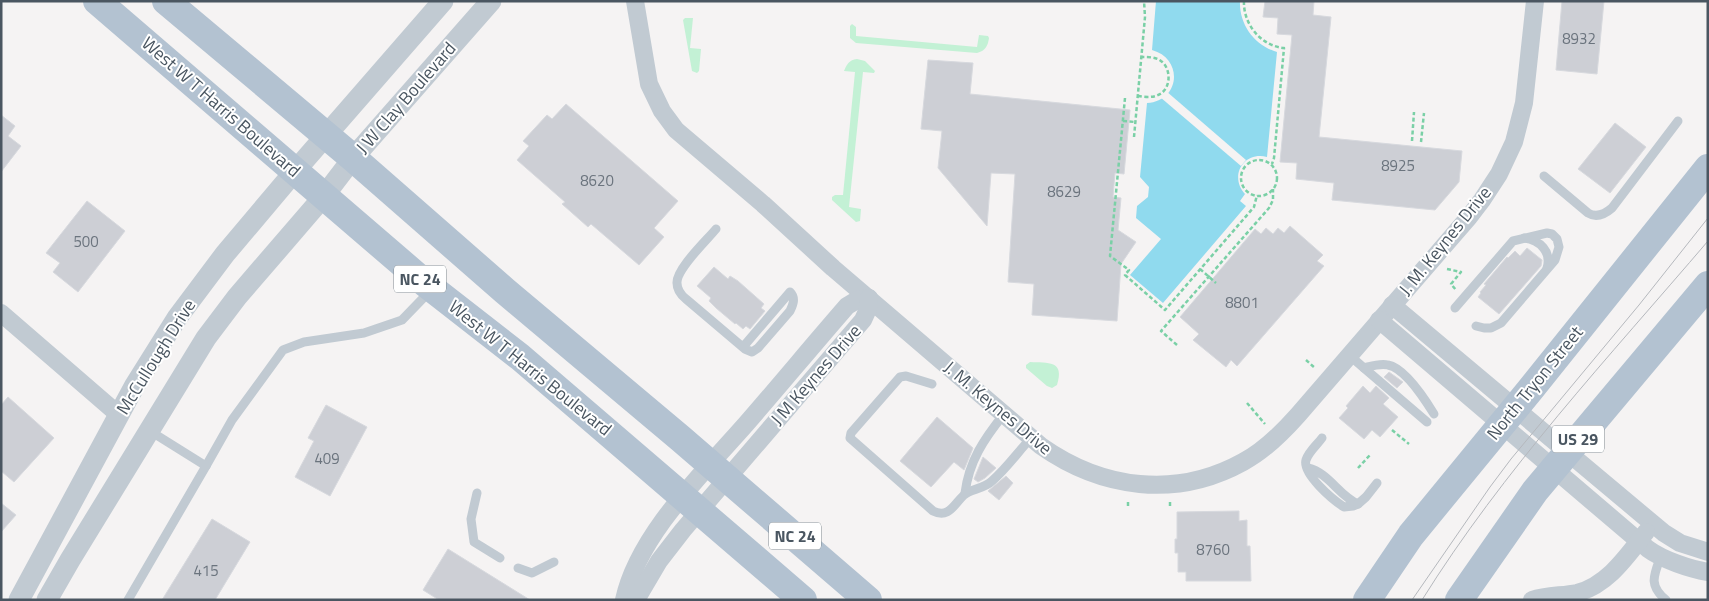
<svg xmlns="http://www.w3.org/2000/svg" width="1709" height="601" viewBox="0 0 1709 601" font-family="'Titillium Web',sans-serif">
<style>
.green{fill:#c3f1d5}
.water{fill:#90daee}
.pier{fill:#f5f3f3}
.building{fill:#cdcfd5;stroke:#d7d9de}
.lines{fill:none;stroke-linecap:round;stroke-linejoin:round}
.path{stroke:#7ad0a6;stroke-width:2.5;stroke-dasharray:4 2.5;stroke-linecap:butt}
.service{stroke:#c1cad2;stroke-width:9}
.minor{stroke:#c1cad2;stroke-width:18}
.tertiary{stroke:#c1cad2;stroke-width:21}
.primary{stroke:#b3c2d1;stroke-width:28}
.tram{stroke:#b5b8bd;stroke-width:1}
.labels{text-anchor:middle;stroke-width:4;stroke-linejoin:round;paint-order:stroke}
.number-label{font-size:15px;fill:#6b747e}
.shield{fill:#fff;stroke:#808990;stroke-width:1}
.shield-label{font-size:16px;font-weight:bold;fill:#4a5661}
.street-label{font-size:18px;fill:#4a5661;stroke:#fff}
</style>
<rect width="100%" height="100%" fill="#f5f3f3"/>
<!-- green -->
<g class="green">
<path d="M685,18H693L690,48L701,49L699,71L697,73L692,71L683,20Z"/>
<path d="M852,24L856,27V36L977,47L979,35L988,36L989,38C988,46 985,51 977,53L856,43L850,38V26Z"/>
<path d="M857,59L865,61L875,71L874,73L863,72L849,207L861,209L860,221L856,222L832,200V197L835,195H843L855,72L844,71C847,64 849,60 857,59Z"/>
<path d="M1030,362C1048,363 1065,360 1057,385L1052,388L1047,386L1026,368V365Z"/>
</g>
<!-- water -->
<path class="water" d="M1156,1H1240C1239,24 1254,45 1277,52L1267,157C1243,151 1229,177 1245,194L1240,201L1246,206L1163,303L1130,275L1161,239L1136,218L1137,206L1148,197L1149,187L1140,177L1147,103C1180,101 1184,59 1152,50Z"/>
<!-- pier -->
<path class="pier" d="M1166,91L1246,160L1241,166L1160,97Z"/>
<!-- building -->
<g class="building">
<path d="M1265,1H1314L1313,15L1331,17L1319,137L1462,151L1459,182L1435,210L1332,200L1334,183L1296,179L1297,163L1280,162L1292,35L1277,34L1278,18L1263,17Z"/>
<path d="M1562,1H1604L1597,74L1556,70Z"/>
<path d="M928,60L973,63L970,94L1130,110L1124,174L1115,173L1113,197L1121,198L1118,230L1136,242L1121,264L1117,321L1032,315L1034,284L1008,282L1015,174L991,173L987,226L938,168L942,131L921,129Z"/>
<path d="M566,104L678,201L654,228L664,237L639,265L591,224L588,227L562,204L565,202L517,160L529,146L523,141L547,115L552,119Z"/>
<path d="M1,115L15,126L8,136L21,146L1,172Z"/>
<path d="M1615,123L1646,147L1610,193L1578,169Z"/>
<path d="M87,201L125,231L78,292L53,272L60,263L46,253Z"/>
<path d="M1290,226L1323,255L1317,261L1324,266L1237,366L1231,360L1226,367L1193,340L1199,334L1180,317L1255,229L1261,234L1266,228L1273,234L1278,228L1284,233Z"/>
<path d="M1527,248L1542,260L1541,266L1499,314L1478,297L1481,293L1480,292L1486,285L1484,284L1507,257L1508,258L1515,251L1520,256Z"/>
<path d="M714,267L728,279L730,276L738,281L764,304L761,308L765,311L750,329L746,326L743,329L736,323L735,324L716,308L709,301L711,298L697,286Z"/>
<path d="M1389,372L1403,382L1397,388L1384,377Z"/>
<path d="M1363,386L1370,393L1376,386L1389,398L1383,404L1398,417L1380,437L1372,430L1364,439L1339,418L1348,408L1346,406Z"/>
<path d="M8,397L54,438L14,482L1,471V405Z"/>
<path d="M326,405L367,427L330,496L295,477L314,441L308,438Z"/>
<path d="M937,417L973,448L964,470L954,462L931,487L900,461Z"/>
<path d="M983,457L996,468L985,478L978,482L974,479Z"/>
<path d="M1006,476L1013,483L999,500L988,491Z"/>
<path d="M1,503L16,515L1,532Z"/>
<path d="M1239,511V521L1247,520V546H1250L1251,581H1186V572H1178V553H1175V539H1177V512Z"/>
<path d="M212,519L250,542L215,600H162Z"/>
<path d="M448,549L530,600H439L423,590Z"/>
</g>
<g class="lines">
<!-- path -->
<g class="path">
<path d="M1244,1C1243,24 1261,46 1284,48L1274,158L1272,164"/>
<path d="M1138,96C1144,97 1152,98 1158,95C1171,90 1172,69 1161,61C1156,57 1148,57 1142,57"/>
<path d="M1125,98L1110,256L1129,270L1125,275L1165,310L1254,207L1257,195"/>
<path d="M1123,121L1135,122"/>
<path d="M1134,137L1145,17L1144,1"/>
<path d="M1412,141L1414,112"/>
<path d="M1421,142L1424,113"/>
<circle cx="1259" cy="178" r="18"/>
<path d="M1200,269L1216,283"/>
<path d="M1447,269L1461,272L1451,284L1456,290"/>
<path d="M1177,345L1161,331L1269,208L1273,200V189"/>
<path d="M1306,360L1315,368"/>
<path d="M1247,403L1265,424"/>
<path d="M1392,430L1409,444"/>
<path d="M1358,468L1370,455"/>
<path d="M1170,502V507"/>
<path d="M1128,506V501"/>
</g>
<!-- service -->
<g class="service">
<path d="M1544,176L1588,213C1596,218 1605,214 1612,208L1678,121"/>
<path d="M716,229C707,240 676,269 677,283C677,290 681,295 686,299L745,349L752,352L758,348L790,311C793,305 796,298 790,292L743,347"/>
<path d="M1524,238C1540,240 1552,252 1547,268"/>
<path d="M1455,308L1513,241L1547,233L1552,234L1557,239L1559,247L1555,260L1501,323L1491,328H1484L1476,326"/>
<path d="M1349,355L1364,368C1372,366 1380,363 1388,365C1405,368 1426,401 1434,414"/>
<path d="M1364,368L1427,422"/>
<path d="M932,384L906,376L900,377L851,433L850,438L933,511C949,519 954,504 964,495C970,489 984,489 992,481C1006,469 1018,452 1031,438"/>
<path d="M206,466L232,420L283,350L304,342L364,333L402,320L431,290"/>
<path d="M1308,468C1329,473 1339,496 1358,504L1353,506L1344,507C1333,500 1302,474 1306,460C1309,451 1317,445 1322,438"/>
<path d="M477,493L471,519L474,542L500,558"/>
<path d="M965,493C969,461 984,439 1004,414"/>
<path d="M1358,504L1366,497L1377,483"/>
<path d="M1661,556C1654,575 1648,585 1666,600"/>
<path d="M518,568L532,573L554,562"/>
<path d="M128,600L206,466L150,431"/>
</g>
<!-- minor -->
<g class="minor">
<path d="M635,1L649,84L662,111L676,130L763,204L833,268L1041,446C1102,489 1176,499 1243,462C1264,451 1282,433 1298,415L1469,217L1482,200L1499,174L1514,142L1524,103L1535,1"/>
<path d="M1392,305L1664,533L1680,543L1708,552"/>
<path d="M1,313L119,415"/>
<path d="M1379,320L1648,549C1663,560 1690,569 1708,572"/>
<path d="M624,600C638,535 703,473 746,424C780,385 813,345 847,306L857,300L869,298"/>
<path d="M636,600L659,561L683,530L863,320L868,309L869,298"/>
<path d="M1532,600C1547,595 1562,596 1577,593C1608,585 1627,556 1646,532"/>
</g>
<!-- tertiary -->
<g class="tertiary">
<path d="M19,600L135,385L177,318L225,254L295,171L443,1"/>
<path d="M47,600L70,560L206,338L237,297L324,196L353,158L491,1"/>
</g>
<!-- primary -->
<g class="primary">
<path d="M97,1L425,283L520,357L803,600"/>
<path d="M166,1L353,158L505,291L680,438L868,600"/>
<path d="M1367,600L1411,535L1530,390L1708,168"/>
<path d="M1459,600L1535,491L1708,285"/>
</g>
<!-- tram -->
<g class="tram">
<path d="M1412,600L1490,487L1511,459L1639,305L1708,218"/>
<path d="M1422,600C1503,470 1609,357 1708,241"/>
</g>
</g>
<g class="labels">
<!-- number labels -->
<g class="number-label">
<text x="1579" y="44">8932</text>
<text x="1398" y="171">8925</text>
<text x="597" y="186">8620</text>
<text x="1064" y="197">8629</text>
<text x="86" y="247">500</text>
<text x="1242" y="308">8801</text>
<text x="327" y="464">409</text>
<text x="1213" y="555">8760</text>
<text x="206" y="576">415</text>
</g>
<!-- shield labels -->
<g class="shield">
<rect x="394" y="265.5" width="52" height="27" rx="4"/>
<rect x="1552" y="425.5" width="52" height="27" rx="4"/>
<rect x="769" y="522.5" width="52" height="27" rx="4"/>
</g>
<g class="shield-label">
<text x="420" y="285">NC 24</text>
<text x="1578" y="445">US 29</text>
<text x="795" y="542">NC 24</text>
</g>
<!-- street labels -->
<g class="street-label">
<text transform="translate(406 98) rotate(-49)" y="6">J W Clay Boulevard</text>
<text transform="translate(221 107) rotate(41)" y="6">West W T Harris Boulevard</text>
<text transform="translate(1445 241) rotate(-51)" y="6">J. M. Keynes Drive</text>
<text transform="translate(156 357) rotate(-58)" y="6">McCullough Drive</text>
<text transform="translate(530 368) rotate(39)" y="6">West W T Harris Boulevard</text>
<text transform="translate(816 375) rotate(-49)" y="6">J M Keynes Drive</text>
<text transform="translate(1535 383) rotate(-51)" y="6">North Tryon Street</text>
<text transform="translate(998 408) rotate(40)" y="6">J. M. Keynes Drive</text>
</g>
</g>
<!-- border -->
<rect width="1709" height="601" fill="none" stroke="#4a5661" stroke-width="5"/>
</svg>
